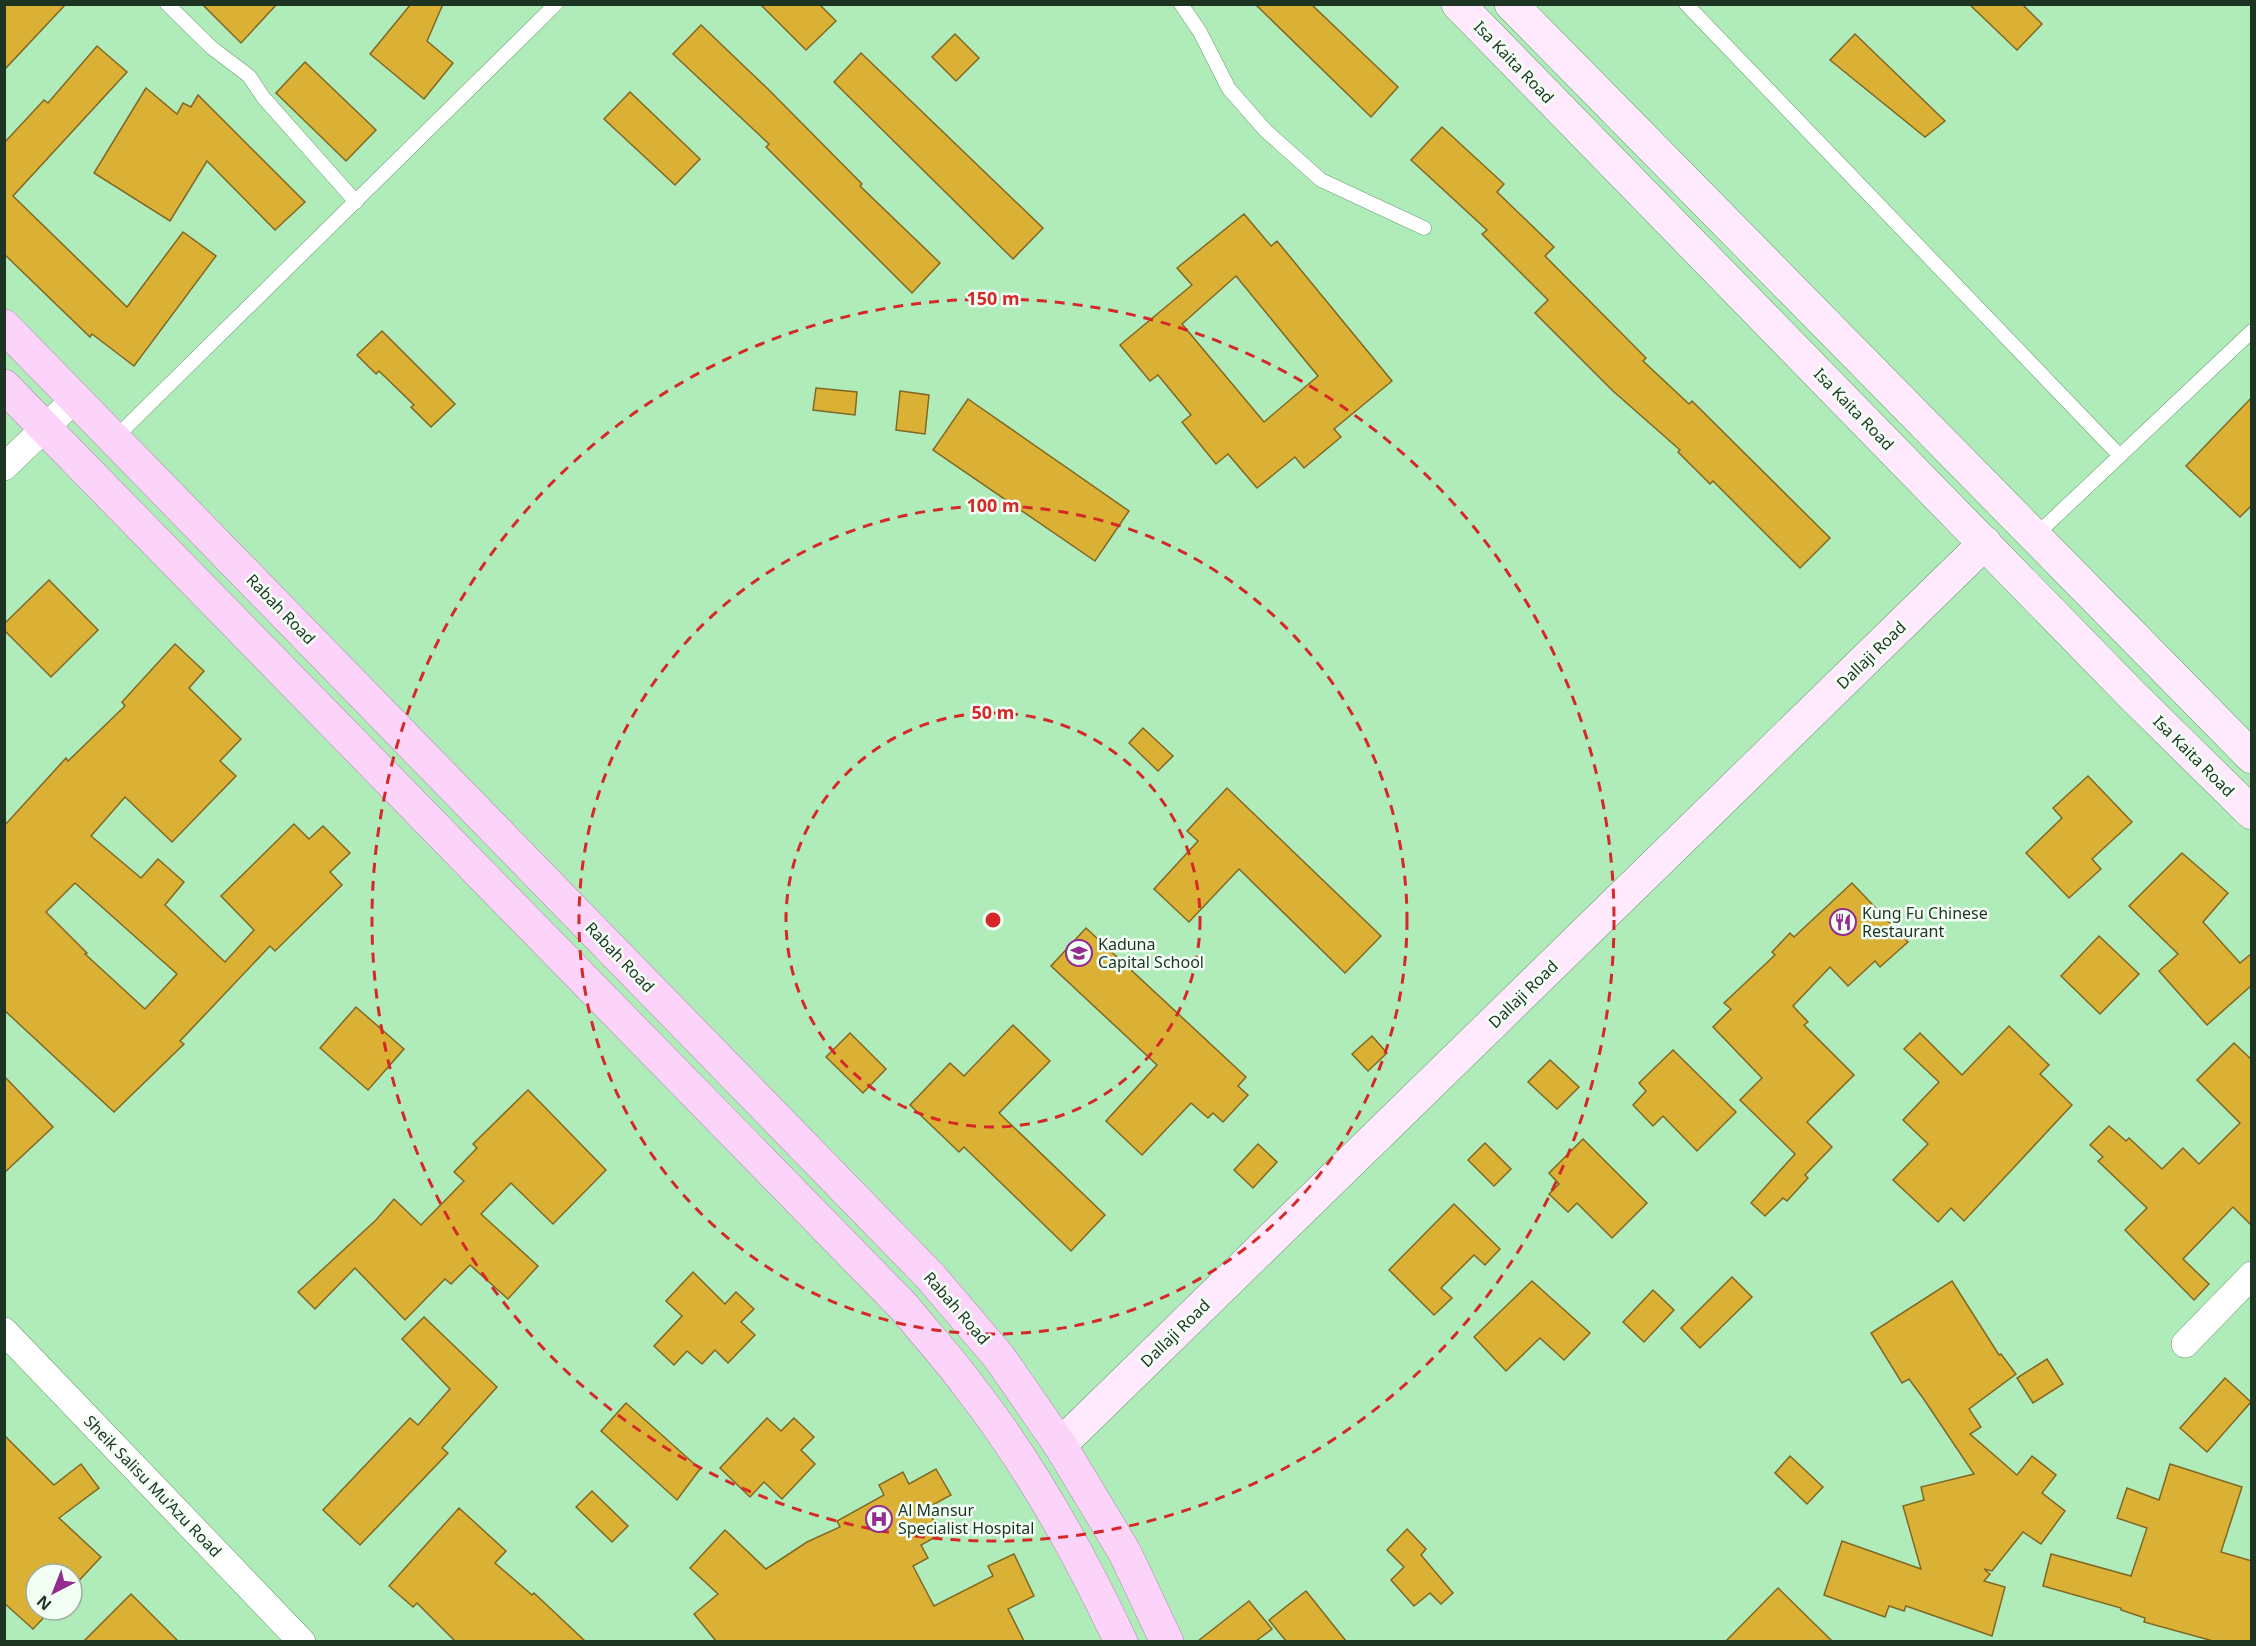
<svg xmlns="http://www.w3.org/2000/svg" width="2256" height="1646" viewBox="0 0 2256 1646" font-family="'Noto Sans',sans-serif">
<style>
.building{fill:#dab135;stroke:#806824;stroke-width:1.5;fill-rule:evenodd}
.lines{fill:none;stroke-linecap:round;stroke-linejoin:round}
.lane-casing{stroke:#649c6e;stroke-width:15}
.street-casing{stroke:#649c6e;stroke-width:28}
.secondary-casing{stroke:#649c6e;stroke-width:34}
.primary-casing{stroke:#ac8aab;stroke-width:34}
.lane{stroke:#fff;stroke-width:14}
.street{stroke:#fff;stroke-width:27}
.secondary{stroke:#feeafc;stroke-width:33}
.primary{stroke:#fcd4f9;stroke-width:33}
.ring{fill:none;stroke:#d62828;stroke-width:3;stroke-dasharray:10 8}
.labels{text-anchor:middle;stroke-width:5;stroke-linejoin:round;paint-order:stroke}
.street-label{font-size:16px;fill:#1c3421;stroke:#f3fff5}
.poi-label{font-size:16px;fill:#1c3421;stroke:#f3fff5;text-anchor:start}
.centre{fill:#d62828;stroke:#f3fff5;stroke-width:3}
.ring-label{font-size:18px;text-anchor:middle;font-weight:bold;fill:#d62828;stroke:#f3fff5;stroke-width:5;stroke-linejoin:round;paint-order:stroke}
</style>
<rect width="100%" height="100%" fill="#b0ecba"/>
<!-- building -->
<g class="building">
<path d="M4,4H66L4,70Z"/>
<path d="M202,4H277L241,43Z"/>
<path d="M411,4H443L427,41L453,63L424,99L370,54Z"/>
<path d="M760,4H819L836,21L806,50Z"/>
<path d="M1255,4H1311L1398,87L1371,117Z"/>
<path d="M1969,4H2022L2042,24L2017,50Z"/>
<path d="M701,25L768,89L862,184L860,186L940,263L912,293L766,147L769,144L673,54Z"/>
<path d="M955,34L979,58L956,81L932,57Z"/>
<path d="M1855,34L1945,121L1925,137L1830,60Z"/>
<path d="M97,46L127,72L13,196L127,307L183,232L216,256L134,366L92,334L90,337L4,254V143L44,100L48,103Z"/>
<path d="M861,53L1043,228L1013,259L834,82Z"/>
<path d="M305,62L376,130L346,161L276,93Z"/>
<path d="M146,88L177,114L183,103L191,107L198,95L305,202L275,230L207,161L170,221L94,173Z"/>
<path d="M630,92L700,159L675,185L604,119Z"/>
<path d="M1442,127L1504,184L1497,192L1554,247L1545,256L1646,358L1643,361L1689,404L1692,401L1830,538L1800,568L1713,481L1710,484L1678,452L1680,450L1613,391L1535,313L1548,300L1482,234L1487,230L1411,160Z"/>
<path d="M1244,214L1271,246L1277,241L1392,381L1334,429L1341,437L1304,468L1295,457L1257,488L1228,454L1216,464L1182,422L1191,415L1158,375L1150,381L1120,345L1192,285L1177,268ZM1236,276L1318,376L1264,422L1182,324Z"/>
<path d="M382,331L455,404L431,427L411,407L414,405L379,371L376,374L357,355Z"/>
<path d="M816,388L857,392L855,415L813,410Z"/>
<path d="M900,391L929,395L925,434L896,430Z"/>
<path d="M2252,397V505L2240,517L2186,466Z"/>
<path d="M968,399L1129,511L1095,561L933,450Z"/>
<path d="M49,580L98,630L51,677L4,630V624Z"/>
<path d="M175,644L204,671L189,688L241,739L220,761L236,776L172,842L125,797L91,836L141,878L158,859L184,882L165,905L225,962L254,930L221,896L294,824L309,839L323,826L350,853L330,872L342,885L275,951L270,946L180,1041L184,1044L114,1112L4,1010V826L66,758L68,761L125,706L122,702ZM75,883L177,974L145,1009L85,954L87,953L46,912Z"/>
<path d="M1143,728L1173,756L1158,771L1129,743Z"/>
<path d="M2088,776L2132,822L2092,859L2101,869L2069,898L2026,853L2062,818L2053,808Z"/>
<path d="M1227,788L1381,936L1345,973L1239,869L1189,922L1154,889L1198,841L1187,831Z"/>
<path d="M2182,853L2228,893L2203,922L2240,963L2252,953V985L2207,1025L2159,971L2178,954L2129,906Z"/>
<path d="M1852,883L1908,942L1880,967L1875,961L1848,986L1830,967L1793,1006L1808,1022L1804,1025L1854,1075L1807,1122L1832,1147L1805,1175L1808,1178L1787,1201L1783,1198L1765,1216L1751,1203L1795,1154L1740,1100L1762,1078L1713,1027L1731,1009L1724,1003L1775,955L1772,952L1790,933L1794,937Z"/>
<path d="M1086,928L1246,1077L1238,1086L1248,1095L1223,1122L1213,1113L1208,1118L1191,1103L1142,1155L1106,1121L1157,1065L1051,966Z"/>
<path d="M2099,936L2139,974L2100,1014L2061,976Z"/>
<path d="M356,1007L404,1049L368,1090L320,1048Z"/>
<path d="M1013,1025L1050,1061L999,1113L1105,1215L1071,1251L964,1147L959,1152L910,1105L950,1063L964,1076Z"/>
<path d="M2009,1026L2049,1065L2040,1074L2072,1105L1964,1221L1951,1208L1938,1222L1893,1180L1928,1144L1903,1120L1939,1082L1904,1049L1920,1033L1962,1075Z"/>
<path d="M850,1033L886,1069L863,1093L826,1057Z"/>
<path d="M1372,1036L1387,1053L1368,1071L1352,1054Z"/>
<path d="M2234,1043L2252,1060V1226L2233,1207L2183,1259L2209,1284L2194,1300L2125,1230L2147,1208L2098,1161L2103,1157L2090,1145L2109,1126L2126,1141L2129,1138L2162,1169L2183,1148L2199,1164L2240,1123L2197,1080Z"/>
<path d="M1673,1050L1736,1112L1697,1151L1663,1116L1653,1126L1633,1105L1646,1091L1639,1083Z"/>
<path d="M1550,1060L1579,1087L1557,1109L1528,1082Z"/>
<path d="M4,1076L53,1127L4,1173Z"/>
<path d="M528,1090L606,1170L553,1224L511,1183L481,1214L538,1266L508,1299L470,1265L451,1284L445,1279L405,1320L355,1268L315,1309L298,1292L376,1220L394,1199L421,1225L464,1181L454,1172L477,1148L473,1144Z"/>
<path d="M1583,1139L1647,1203L1612,1238L1577,1203L1568,1212L1549,1194L1559,1184L1549,1173Z"/>
<path d="M1485,1143L1511,1169L1494,1186L1468,1160Z"/>
<path d="M1258,1144L1277,1162L1253,1188L1234,1170Z"/>
<path d="M1454,1204L1500,1249L1485,1265L1474,1255L1441,1288L1452,1298L1434,1315L1389,1270Z"/>
<path d="M693,1272L725,1304L736,1292L754,1309L741,1322L755,1335L728,1363L715,1350L702,1364L687,1351L674,1365L654,1346L682,1316L666,1301Z"/>
<path d="M1732,1277L1752,1297L1700,1348L1681,1328Z"/>
<path d="M1532,1281L1590,1333L1564,1360L1540,1338L1506,1371L1474,1337Z"/>
<path d="M1952,1281L1999,1355L2001,1354L2016,1374L1969,1409L1981,1427L1970,1434L2017,1475L2032,1456L2056,1475L2042,1493L2065,1511L2041,1544L2023,1532L1992,1571L1984,1569L1990,1574L1984,1581L2005,1587L1992,1636L1906,1606L1904,1611L1889,1606L1885,1617L1824,1595L1842,1541L1921,1569L1903,1506L1924,1500L1921,1487L1974,1474L1923,1398L1909,1379L1902,1383L1871,1333Z"/>
<path d="M1653,1290L1674,1310L1644,1342L1623,1322Z"/>
<path d="M424,1317L497,1387L442,1448L448,1453L360,1545L323,1510L410,1418L418,1425L450,1389L402,1339Z"/>
<path d="M2047,1359L2063,1384L2033,1403L2017,1378Z"/>
<path d="M2225,1378L2251,1402L2207,1452L2180,1428Z"/>
<path d="M626,1403L700,1469L677,1500L601,1431Z"/>
<path d="M767,1418L781,1431L794,1418L814,1437L801,1450L815,1464L782,1499L764,1482L750,1497L720,1468Z"/>
<path d="M4,1435L54,1485L81,1464L99,1488L59,1518L101,1557L72,1588V1574H36V1610H51L33,1629L4,1603Z"/>
<path d="M1790,1456L1823,1487L1807,1504L1775,1473Z"/>
<path d="M2170,1464L2242,1487L2221,1552L2252,1561V1641H2213L2144,1622L2145,1618L2121,1610V1608L2043,1586L2051,1554L2131,1576L2147,1528L2117,1518L2127,1488L2159,1500Z"/>
<path d="M936,1469L951,1495L927,1508L941,1534L921,1545L928,1558L913,1566L934,1606L993,1576L988,1566L1014,1554L1034,1596L1008,1609L1024,1641H716L694,1614L718,1594L690,1568L725,1530L766,1569L807,1542L840,1527L837,1521L884,1495L879,1485L903,1472L909,1484Z"/>
<path d="M592,1491L628,1526L612,1542L576,1507Z"/>
<path d="M459,1508L506,1551L495,1563L532,1595L534,1593L585,1641H455L417,1603L413,1607L389,1586Z"/>
<path d="M1407,1529L1426,1549L1421,1555L1453,1593L1441,1604L1430,1593L1414,1606L1391,1580L1404,1567L1387,1550Z"/>
<path d="M1778,1588L1832,1641H1726Z"/>
<path d="M1306,1591L1346,1641H1286L1269,1620Z"/>
<path d="M131,1594L178,1641H84Z"/>
<path d="M1249,1601L1272,1629L1256,1641H1198Z"/>
</g>
<g class="lines">
<defs>
<g id="lane">
<path d="M167,4L212,48L249,76L263,97L356,202"/>
<path d="M1181,4L1200,32L1229,89L1266,131L1321,180L1424,228"/>
<path d="M1686,4L2120,456"/>
<path d="M115,438L556,4"/>
<path d="M2035,536L2252,331"/>
</g>
<g id="street">
<path d="M4,467L76,398"/>
<path d="M4,1331L302,1642"/>
<path d="M2185,1344L2252,1275"/>
</g>
<g id="secondary">
<path d="M1458,4L2132,695L2252,813"/>
<path d="M1511,4L2252,757"/>
<path d="M1060,1445L1985,543"/>
</g>
<g id="primary">
<path d="M4,326L930,1276L999,1357L1060,1445L1125,1553L1167,1642"/>
<path d="M4,386L904,1307C925,1333 948,1358 968,1385C1029,1463 1079,1552 1121,1642"/>
</g>
</defs>
<!-- lane casing -->
<use href="#lane" class="lane-casing"/>
<!-- street casing -->
<use href="#street" class="street-casing"/>
<!-- secondary casing -->
<use href="#secondary" class="secondary-casing"/>
<!-- primary casing -->
<use href="#primary" class="primary-casing"/>
<!-- lane -->
<use href="#lane" class="lane"/>
<!-- street -->
<use href="#street" class="street"/>
<!-- secondary -->
<use href="#secondary" class="secondary"/>
<!-- primary -->
<use href="#primary" class="primary"/>
</g>
<!-- distance rings -->
<g class="ring">
<circle cx="993" cy="920" r="207"/>
<circle cx="993" cy="920" r="414"/>
<circle cx="993" cy="920" r="621"/>
</g>
<!-- icons -->
<defs>
<symbol id="restaurant-ring" viewBox="-11 -11 22 22"><circle r="9.5" fill="#f3fff5" stroke="#932b90" stroke-width="1.5"/><path d="M-5-6h1v4h1v-4h1v4h1v-4h1v5L-1.5 .5V6h-2V.5L-5-1ZM5-6V6H3V1.5H1.5Q1.5-4 5-6Z" fill="#932b90"/></symbol>
<symbol id="school-ring" viewBox="-11 -11 22 22"><circle r="9.5" fill="#f3fff5" stroke="#932b90" stroke-width="1.5"/><path d="M0-5L7-2L0 1L-7-2ZM-4 1L0 2.5L4 1V4Q0 6-4 4Z" fill="#932b90"/></symbol>
<symbol id="hospital-ring" viewBox="-11 -11 22 22"><circle r="9.5" fill="#f3fff5" stroke="#932b90" stroke-width="1.5"/><path d="M-5-5h3v3.5h4V-5h3V5h-3V1.5h-4V5h-3Z" fill="#932b90"/></symbol>
</defs>
<g fill-rule="evenodd">
<use href="#restaurant-ring" x="1828" y="907" width="30" height="30"/>
<use href="#school-ring" x="1064" y="938" width="30" height="30"/>
<use href="#hospital-ring" x="864" y="1504" width="30" height="30"/>
</g>
<g class="labels">
<!-- street labels -->
<g class="street-label">
<text transform="translate(1514 62) rotate(46)" y="6">Isa Kaita Road</text>
<text transform="translate(1854 409) rotate(46)" y="6">Isa Kaita Road</text>
<text transform="translate(281 609) rotate(46)" y="6">Rabah Road</text>
<text transform="translate(1871 655) rotate(-44)" y="6">Dallaji Road</text>
<text transform="translate(2194 756) rotate(45)" y="6">Isa Kaita Road</text>
<text transform="translate(620 957) rotate(46)" y="6">Rabah Road</text>
<text transform="translate(1523 994) rotate(-44)" y="6">Dallaji Road</text>
<text transform="translate(957 1308) rotate(49)" y="6">Rabah Road</text>
<text transform="translate(1175 1333) rotate(-44)" y="6">Dallaji Road</text>
<text transform="translate(153 1486) rotate(46)" y="6">Sheik Salisu Mu'Azu Road</text>
</g>
<!-- poi labels -->
<g class="poi-label">
<text x="1862" y="919">Kung Fu Chinese<tspan x="1862" dy="18">Restaurant</tspan></text>
<text x="1098" y="950">Kaduna<tspan x="1098" dy="18">Capital School</tspan></text>
<text x="898" y="1516">Al Mansur<tspan x="898" dy="18">Specialist Hospital</tspan></text>
</g>
</g>
<circle cx="993" cy="920" r="9" class="centre"/>
<g class="ring-label">
<text x="993" y="305">150 m</text>
<text x="993" y="512">100 m</text>
<text x="993" y="719">50 m</text>
</g>
<!-- border -->
<rect width="2256" height="1646" fill="none" stroke="#1c3421" stroke-width="12"/>
<!-- north arrow -->
<g transform="translate(54 1592) rotate(222)"><circle r="28" fill="#f3fff5" stroke="#9daea0" stroke-width="1.5"/>
<path d="M0-4.5L10 22L0 15L-10 22Z" fill="#932b90"/>
<text y="-9" font-size="16" font-weight="bold" text-anchor="middle" fill="#1c3421">N</text>
</g>
</svg>
